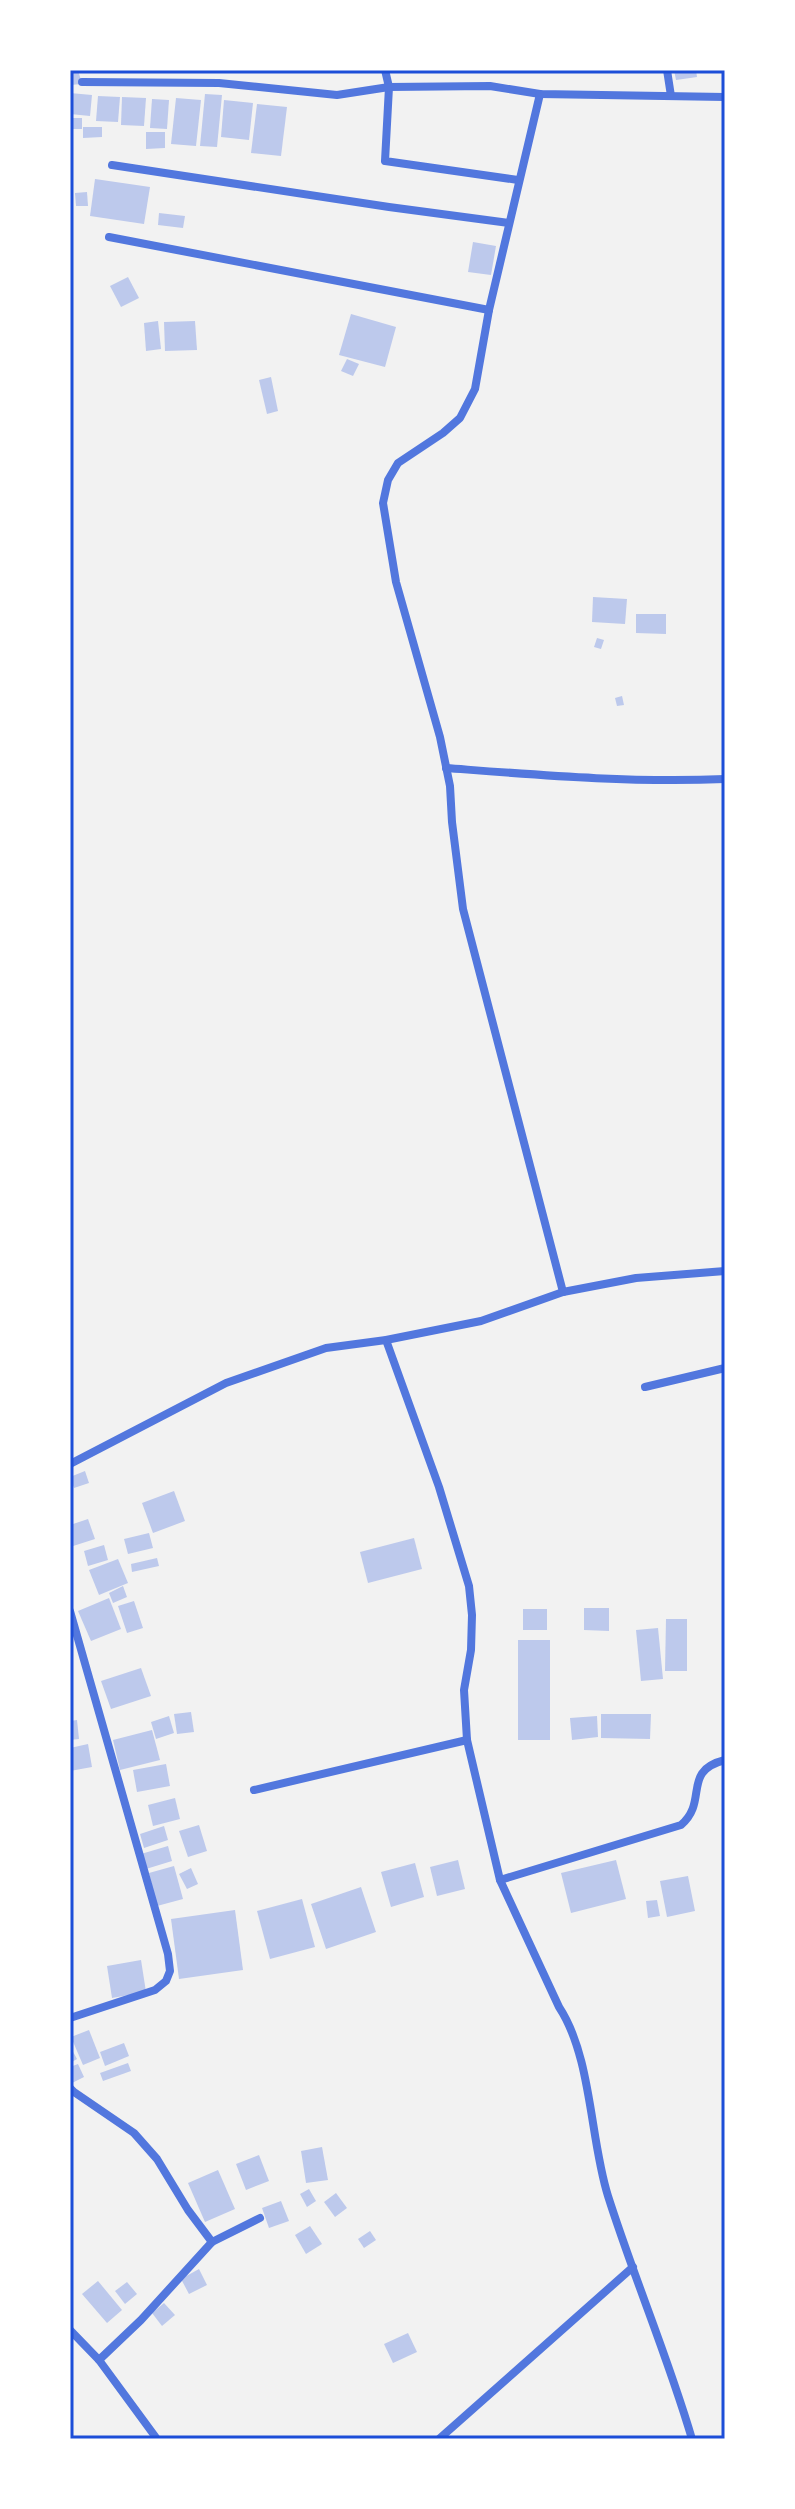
<svg xmlns="http://www.w3.org/2000/svg" width="795" height="2509" viewBox="0 0 795 2509" font-family="Signika,sans-serif">
<style>
.building{fill:#bdc9ec}
.lines{fill:none;stroke-linecap:round;stroke-linejoin:round}
.minor{stroke:#5277de;stroke-width:8}
.neatline{fill:none;stroke:#1d4ed8;stroke-width:3}
</style>
<rect width="100%" height="100%" fill="#f2f2f2"/>
<!-- building -->
<g class="building">
<path d="M70,70H78L82,84L70,85Z"/>
<path d="M674,70H696L697,77L676,80Z"/>
<path d="M70,93L92,95L90,116L70,114Z"/>
<path d="M205,94L222,95L217,147L200,146Z"/>
<path d="M98,96L120,97L118,122L96,121Z"/>
<path d="M122,97L146,98L144,126L121,125Z"/>
<path d="M176,98L201,100L196,146L171,144Z"/>
<path d="M152,99L169,100L167,129L150,128Z"/>
<path d="M224,100L253,103L249,140L221,137Z"/>
<path d="M257,104L287,107L281,156L251,153Z"/>
<rect x="70" y="118" width="12" height="11"/>
<path d="M83,127H102V137L83,138Z"/>
<path d="M146,132H165V148L146,149Z"/>
<path d="M95,179L150,187L144,224L90,216Z"/>
<path d="M87,192L88,206H76L75,193Z"/>
<path d="M159,213L185,216L183,228L158,225Z"/>
<path d="M473,242L496,246L491,275L468,272Z"/>
<path d="M128,277L139,298L121,307L110,286Z"/>
<path d="M351,314L396,327L385,367L339,355Z"/>
<path d="M158,321L161,349L146,351L144,323Z"/>
<path d="M195,321L197,350L165,351L164,322Z"/>
<path d="M347,359L359,364L353,376L341,371Z"/>
<path d="M271,377L278,411L267,414L259,380Z"/>
<path d="M593,597L627,599L625,624L592,622Z"/>
<path d="M636,614H666V634L636,633Z"/>
<path d="M597,638L604,640L601,649L594,647Z"/>
<path d="M622,696L624,705L617,706L615,698Z"/>
<path d="M85,1471L89,1483L74,1488L70,1477Z"/>
<path d="M174,1491L185,1521L153,1533L142,1503Z"/>
<path d="M88,1519L95,1539L70,1547V1525Z"/>
<path d="M149,1533L153,1548L128,1554L124,1539Z"/>
<path d="M414,1538L422,1569L368,1583L360,1552Z"/>
<path d="M104,1545L108,1560L88,1566L84,1551Z"/>
<path d="M157,1558L159,1566L132,1572L131,1564Z"/>
<path d="M118,1559L128,1583L99,1595L89,1570Z"/>
<path d="M123,1586L127,1597L113,1603L109,1593Z"/>
<path d="M109,1598L121,1629L91,1641L78,1611Z"/>
<path d="M134,1601L143,1628L127,1633L118,1606Z"/>
<path d="M584,1608H609V1631L584,1630Z"/>
<rect x="523" y="1609" width="24" height="21"/>
<path d="M666,1619H687V1671H665Z"/>
<path d="M658,1628L663,1679L641,1681L636,1630Z"/>
<rect x="518" y="1640" width="32" height="100"/>
<path d="M141,1668L151,1696L111,1709L101,1681Z"/>
<path d="M191,1712L194,1732L177,1734L174,1714Z"/>
<path d="M601,1714H651L650,1739L601,1738Z"/>
<path d="M169,1716L174,1733L156,1739L151,1722Z"/>
<path d="M597,1716L598,1737L572,1740L570,1718Z"/>
<path d="M77,1720L79,1739L70,1740V1721Z"/>
<path d="M152,1730L160,1760L120,1770L113,1740Z"/>
<path d="M88,1744L92,1767L70,1771V1748Z"/>
<path d="M166,1764L170,1786L137,1792L133,1770Z"/>
<path d="M175,1798L180,1819L153,1826L148,1805Z"/>
<path d="M199,1825L207,1851L188,1857L179,1831Z"/>
<path d="M164,1826L168,1840L144,1848L140,1834Z"/>
<path d="M168,1846L172,1861L146,1869L141,1854Z"/>
<path d="M458,1860L465,1889L437,1896L430,1867Z"/>
<path d="M616,1860L626,1899L571,1913L561,1873Z"/>
<path d="M415,1863L424,1897L391,1907L381,1872Z"/>
<path d="M174,1866L183,1899L157,1906L149,1873Z"/>
<path d="M191,1868L198,1884L187,1889L179,1874Z"/>
<path d="M688,1876L695,1911L667,1917L660,1881Z"/>
<path d="M361,1887L376,1932L326,1949L311,1904Z"/>
<path d="M302,1899L315,1947L270,1959L257,1911Z"/>
<path d="M657,1900L660,1916L648,1918L646,1901Z"/>
<path d="M235,1910L243,1970L179,1979L171,1919Z"/>
<path d="M141,1960L146,1992L112,1998L107,1966Z"/>
<path d="M89,2030L100,2058L83,2065L71,2037Z"/>
<path d="M124,2043L129,2056L105,2066L100,2052Z"/>
<path d="M70,2046L77,2059L70,2063Z"/>
<path d="M128,2063L131,2071L103,2081L100,2073Z"/>
<path d="M78,2064L84,2077L70,2084V2067Z"/>
<path d="M322,2147L328,2180L306,2183L301,2151Z"/>
<path d="M259,2155L269,2181L246,2190L236,2164Z"/>
<path d="M218,2170L235,2209L205,2222L188,2183Z"/>
<path d="M309,2189L316,2201L307,2207L300,2194Z"/>
<path d="M336,2193L347,2208L335,2217L324,2202Z"/>
<path d="M281,2201L289,2221L269,2228L262,2208Z"/>
<path d="M310,2226L322,2244L306,2254L295,2235Z"/>
<path d="M370,2231L376,2240L364,2248L358,2239Z"/>
<path d="M199,2269L207,2285L189,2294L181,2279Z"/>
<path d="M98,2281L122,2310L107,2323L82,2294Z"/>
<path d="M127,2282L137,2294L125,2304L115,2291Z"/>
<path d="M164,2303L175,2315L162,2326L152,2313Z"/>
<path d="M408,2333L417,2352L393,2363L384,2344Z"/>
</g>
<g class="lines">
<!-- minor -->
<g class="minor">
<path d="M385,70L389,87L385,161L518,180"/>
<path d="M667,70L671,96"/>
<path d="M82,82L219,83L337,95L389,87L490,86L540,94L725,97"/>
<path d="M540,94L489,310L475,389L460,418L443,433L398,463L388,480L383,503L396,582L440,737L450,786L452,822L463,909L563,1292"/>
<path d="M112,165L389,207L509,223"/>
<path d="M109,237L489,310"/>
<path d="M446,768C539,775 632,783 725,779"/>
<path d="M386,1340L439,1487L469,1586L472,1615L471,1650L464,1690L467,1740L500,1880L559,2007C592,2057 590,2140 608,2196C634,2278 668,2357 692,2439"/>
<path d="M645,1387L725,1368"/>
<path d="M70,1464L226,1383L326,1348L386,1340L481,1321L563,1292L636,1278L725,1271"/>
<path d="M70,1611L168,1954L170,1971L166,1981L155,1990L70,2018"/>
<path d="M254,1790L467,1740"/>
<path d="M500,1880L681,1825C709,1801 681,1771 725,1760"/>
<path d="M70,2088L74,2092L134,2133L157,2159L188,2210L212,2242L260,2218"/>
<path d="M70,2330L99,2360L157,2439"/>
<path d="M99,2360L141,2320L212,2242"/>
<path d="M439,2439L633,2267"/>
</g>
</g>
<!-- border -->
<rect width="795" height="2509" fill="none" stroke="#ffffff" stroke-width="144"/>
<rect x="72" y="72" width="651" height="2365" class="neatline"/>
</svg>
